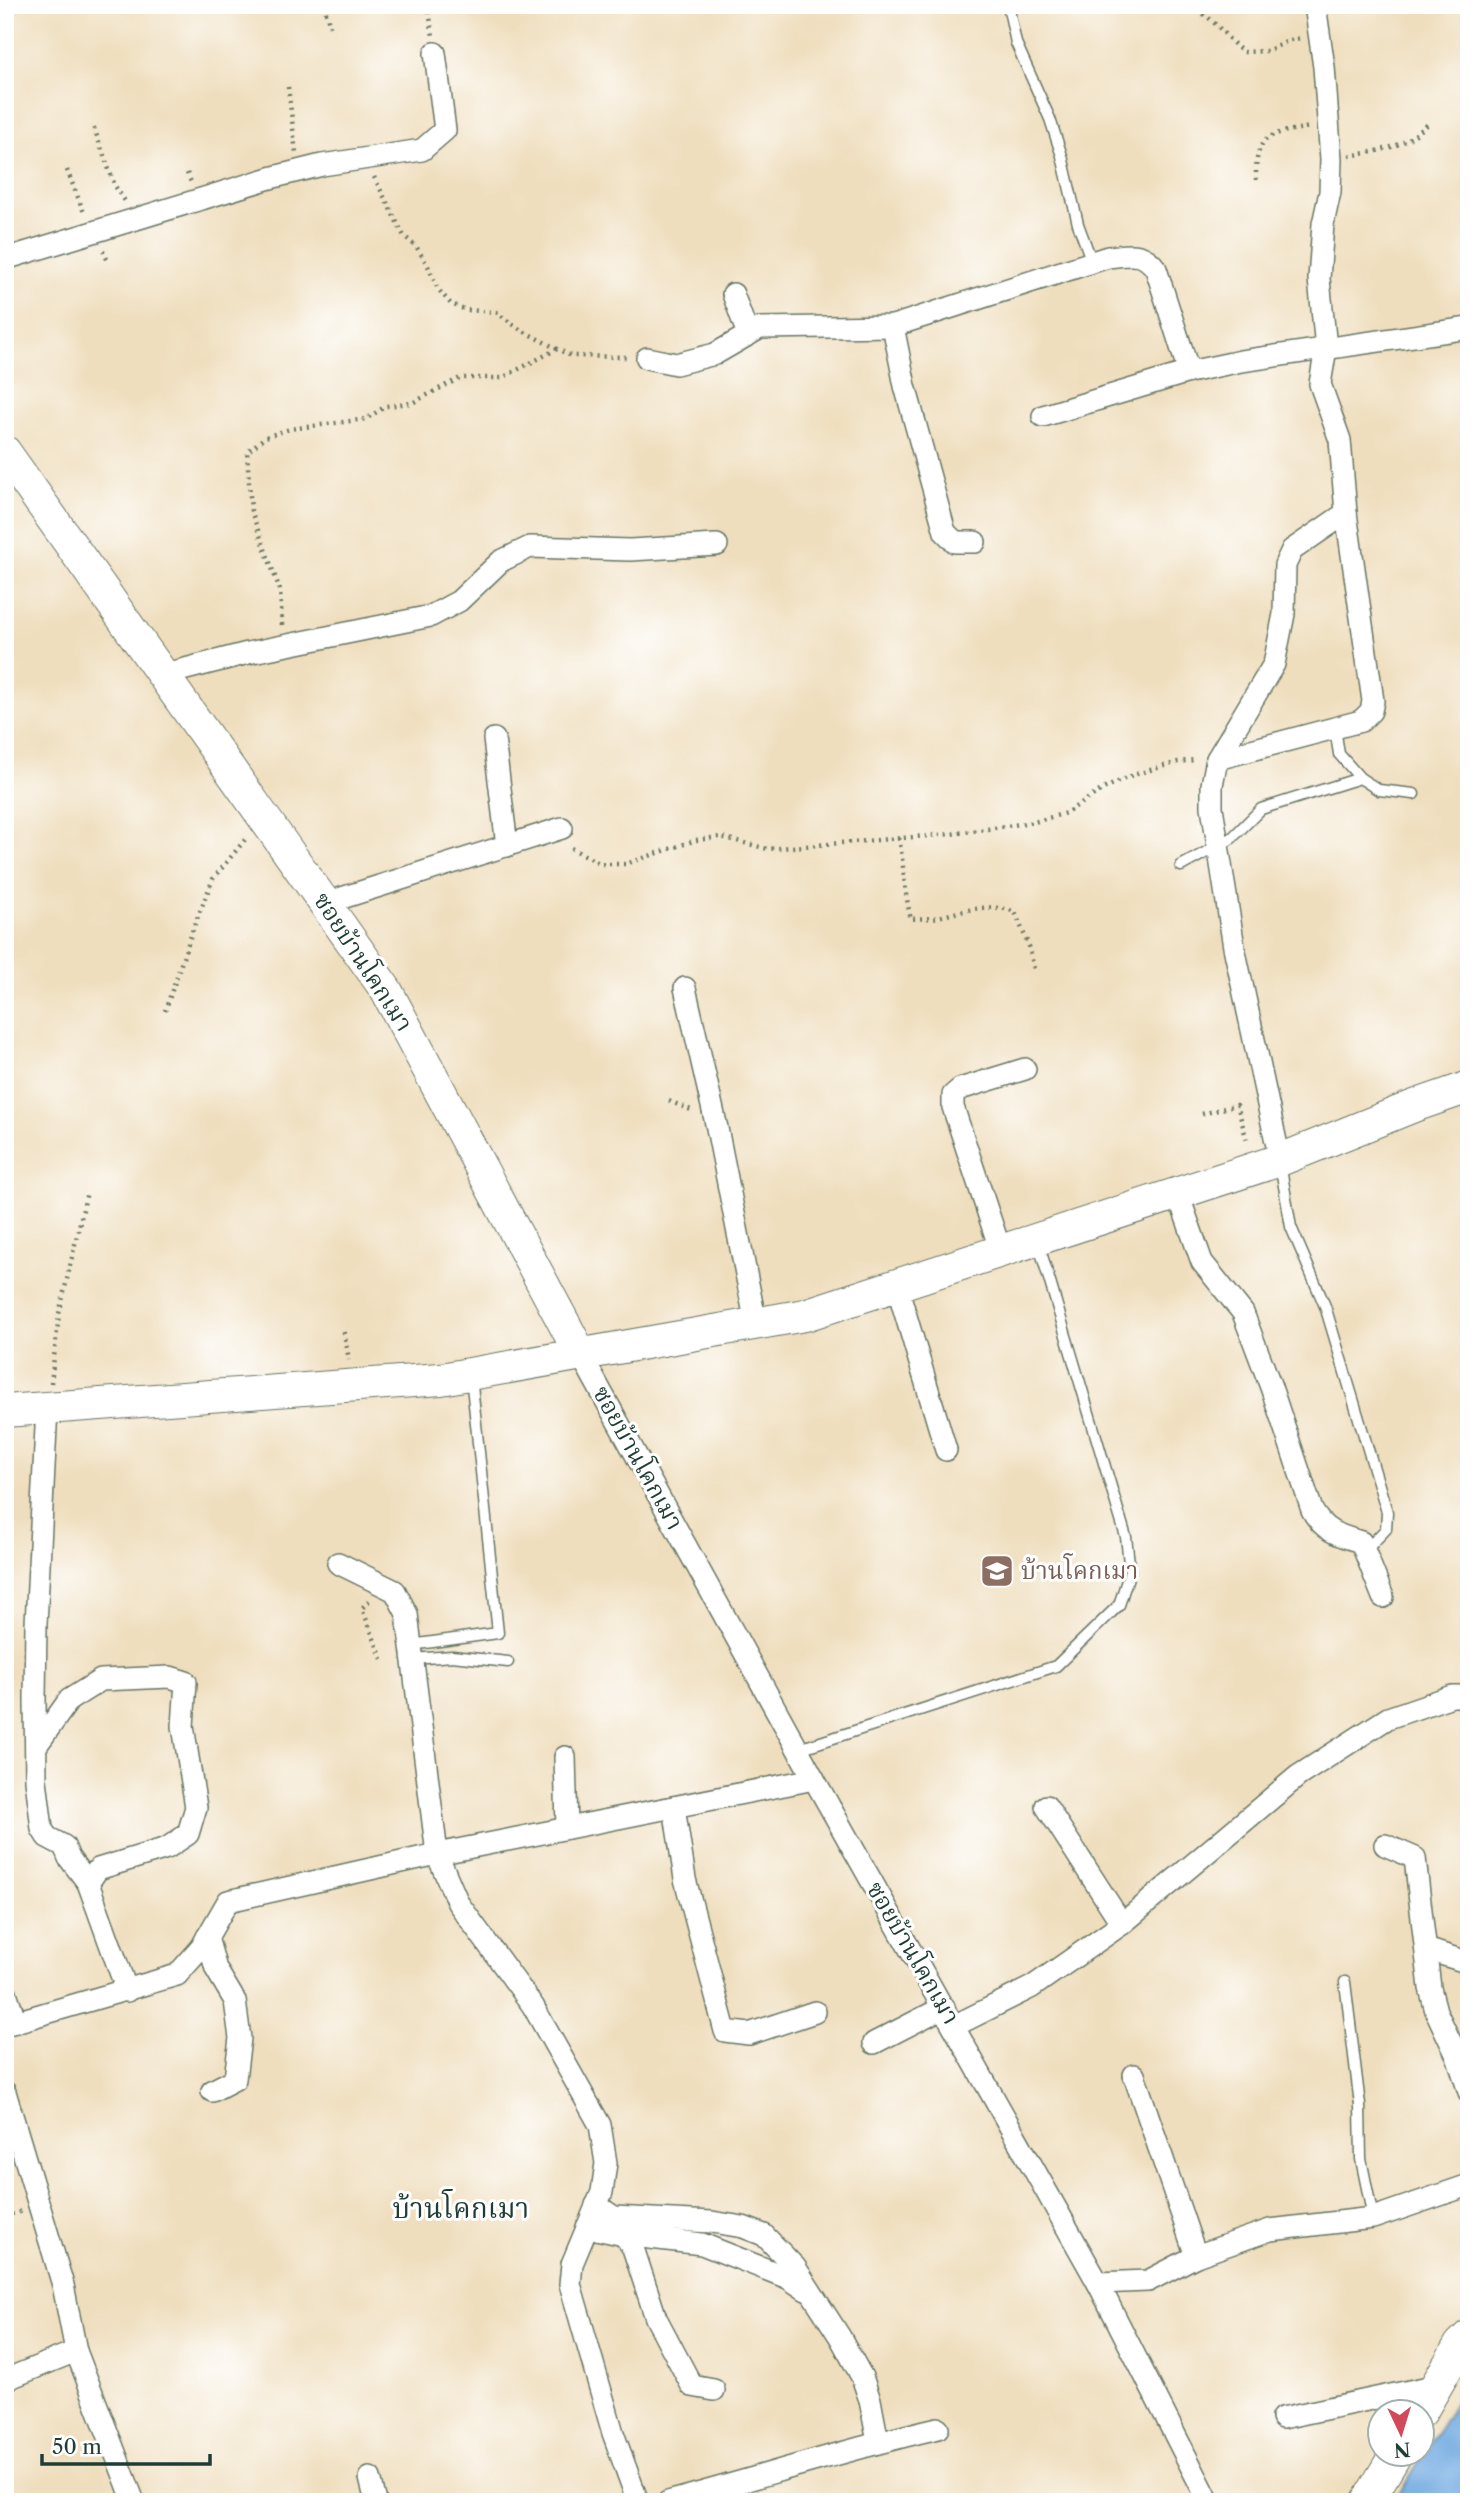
<svg xmlns="http://www.w3.org/2000/svg" width="1474" height="2507" viewBox="0 0 1474 2507" font-family="'Libre Caslon Text','Noto Serif Thai',serif">
<style>
.water{fill:#72aae1;stroke:#48748a;stroke-width:2}
.lines{fill:none;stroke-linecap:round;stroke-linejoin:round}
.lane-casing{stroke:#687564;stroke-width:13}
.street-casing{stroke:#687564;stroke-width:24}
.secondary-casing{stroke:#687564;stroke-width:34}
.path{stroke:#687564;stroke-width:4.5;stroke-dasharray:2 5;stroke-linecap:butt}
.lane{stroke:#fff;stroke-width:10}
.street{stroke:#fff;stroke-width:21}
.secondary{stroke:#fff;stroke-width:32}
.labels{text-anchor:middle;stroke-width:6;stroke-linejoin:round;paint-order:stroke}
.street-label{font-size:24px;fill:#1f3d34;stroke:#fff}
.education-label{font-size:24px;fill:#785e54;stroke:#fff;text-anchor:start}
.quarter-label{font-size:28px;fill:#1f3d34;stroke:#fff}
</style>
<rect width="100%" height="100%" fill="#fff"/>
<filter id="ink" filterUnits="userSpaceOnUse"><feTurbulence type="fractalNoise" baseFrequency=".0143" numOctaves="2"/><feDisplacementMap in="SourceGraphic" scale="14" xChannelSelector="R" yChannelSelector="G"/><feConvolveMatrix kernelMatrix="1 2 1 2 8 2 1 2 1" color-interpolation-filters="sRGB"/></filter>
<filter id="wash" filterUnits="userSpaceOnUse"><feTurbulence type="fractalNoise" baseFrequency=".00686" numOctaves="4" result="noise"/><feDisplacementMap in="SourceGraphic" scale="28" xChannelSelector="R" yChannelSelector="G"/><feGaussianBlur stdDeviation="1.57" result="paint"/><feColorMatrix in="noise" values="0 0 0 0 0 0 0 0 0 0 0 0 0 0 0 0 0 1.4 0 .05"/><feComposite in="paint" operator="in"/></filter>
<g filter="url(#wash)">
<rect width="100%" height="100%" fill="#efdebd"/>
<!-- water -->
<path class="water" d="M1469,2381V2502H1394Z"/>
</g>
<g filter="url(#ink)">
<g class="lines">
<defs>
<g id="lane">
<path d="M1008,5L1016,43L1050,119L1062,156L1078,224L1092,262"/>
<path d="M1335,728L1339,754L1360,778L1379,790L1414,794"/>
<path d="M1181,866L1232,838L1261,809L1360,778"/>
<path d="M1280,1163L1291,1227L1325,1306L1387,1512L1386,1529L1364,1552"/>
<path d="M411,1645L498,1633L471,1376"/>
<path d="M413,1659L452,1656L508,1662"/>
<path d="M799,1749L1056,1666L1119,1605L1130,1571L1126,1537L1038,1242"/>
<path d="M1345,1982L1360,2105L1361,2159L1373,2218"/>
</g>
<g id="street">
<path d="M5,259L270,178L322,165L422,150L445,130L435,53"/>
<path d="M733,294L748,335"/>
<path d="M893,326L905,386L945,532L955,542H975"/>
<path d="M647,358L676,364L715,354L760,328L893,326L1108,257C1129,255 1143,250 1156,269L1189,372"/>
<path d="M1043,416L1189,372L1241,361L1469,328"/>
<path d="M162,675L248,653L431,616L459,601L501,561L530,547L630,550L717,545"/>
<path d="M494,739L507,846"/>
<path d="M1217,759L1361,721L1371,711L1373,701L1346,513"/>
<path d="M326,903L562,828"/>
<path d="M685,988L717,1128L756,1324"/>
<path d="M1280,1160L1234,947L1212,807V785L1217,759L1274,664L1284,614L1285,565L1292,550L1346,513L1340,440L1320,384L1326,348L1319,279L1323,224L1330,192L1331,159L1324,67L1315,5"/>
<path d="M1178,1194L1202,1262L1243,1313L1271,1387L1312,1510C1324,1532 1338,1535 1361,1542L1383,1597"/>
<path d="M1001,1252L953,1107V1095L960,1089L1025,1069"/>
<path d="M897,1286L946,1450"/>
<path d="M581,1355L814,1779L1098,2283L1209,2502"/>
<path d="M47,1408L36,1624L35,1699L36,1780L42,1829L47,1837L64,1846L69,1858L88,1883L127,1991"/>
<path d="M338,1563L395,1591L407,1614L437,1854L458,1903L533,2006L600,2125L606,2163L602,2192L572,2264L570,2284L613,2433L638,2502"/>
<path d="M37,1745L69,1700L101,1680L170,1677L186,1682L183,1726L196,1807L188,1834L167,1848L98,1869L88,1883"/>
<path d="M565,1757L567,1828"/>
<path d="M1046,1806L1122,1924"/>
<path d="M674,1807L685,1879L725,2031L749,2034L815,2012"/>
<path d="M1385,1845L1415,1858L1430,1988L1436,2011L1458,2058L1469,2092"/>
<path d="M207,1937L216,1969L235,2001L240,2038L235,2079L212,2091"/>
<path d="M1426,1949L1469,1963"/>
<path d="M5,1990L16,2022"/>
<path d="M5,2025L177,1975L201,1948L228,1901L437,1854L814,1779"/>
<path d="M954,2026L1032,1987L1122,1924L1298,1776L1388,1718L1452,1696H1469"/>
<path d="M874,2043L944,2007"/>
<path d="M1134,2075L1196,2256"/>
<path d="M5,2092L63,2285L76,2351L134,2502"/>
<path d="M596,2205L614,2217L712,2222L743,2227L764,2235L795,2267L840,2337L862,2377L870,2400L878,2442"/>
<path d="M587,2227L624,2235L702,2244L788,2278L806,2290"/>
<path d="M624,2235L633,2248L656,2318L692,2386L714,2390"/>
<path d="M1098,2283L1148,2281L1196,2256L1270,2230L1373,2218L1469,2185"/>
<path d="M5,2380L76,2351"/>
<path d="M1282,2418L1438,2385"/>
<path d="M370,2478L376,2502"/>
<path d="M668,2502C758,2478 847,2449 938,2428"/>
</g>
<g id="secondary">
<path d="M5,452L386,990L581,1355"/>
<path d="M5,1411L441,1379L805,1315L1280,1160L1414,1106L1469,1087"/>
<path d="M1421,2412L1460,2345L1469,2336"/>
<path d="M1367,2502L1396,2454"/>
</g>
</defs>
<!-- lane casing -->
<use href="#lane" class="lane-casing"/>
<!-- street casing -->
<use href="#street" class="street-casing"/>
<!-- secondary casing -->
<use href="#secondary" class="secondary-casing"/>
<!-- path -->
<g class="path">
<path d="M324,5L330,27"/>
<path d="M428,5L433,36"/>
<path d="M1184,5C1216,16 1219,32 1243,52L1267,51L1290,40L1301,38"/>
<path d="M288,87L296,153"/>
<path d="M94,128L115,186L125,201"/>
<path d="M1349,156C1385,150 1403,148 1430,122"/>
<path d="M67,170L85,215"/>
<path d="M187,173L191,182"/>
<path d="M374,177L404,236L416,246L428,266L438,289L451,304L467,310L496,312L521,330L571,356L629,357"/>
<path d="M1256,180C1255,133 1270,134 1310,127"/>
<path d="M103,251L109,263"/>
<path d="M282,625L280,590L251,511L247,452L265,437L290,429L366,419L386,406L412,403L460,378H502L557,349"/>
<path d="M899,838C904,865 904,892 911,919C920,918 929,919 938,917C965,911 989,902 1015,912L1029,946L1034,969"/>
<path d="M571,848L601,864H626L696,840L721,837L768,849L951,834L994,828L1034,822L1066,813L1103,789L1133,775L1178,762L1195,760"/>
<path d="M165,1011L194,926L213,879L248,836"/>
<path d="M669,1101L691,1110"/>
<path d="M1202,1114L1237,1105L1248,1144"/>
<path d="M344,1332L349,1360"/>
<path d="M51,1383L59,1314L87,1192"/>
<path d="M369,1601L362,1608L382,1659"/>
<path d="M5,2216L22,2211"/>
</g>
<!-- lane -->
<use href="#lane" class="lane"/>
<!-- street -->
<use href="#street" class="street"/>
<!-- secondary -->
<use href="#secondary" class="secondary"/>
</g>
</g>
<!-- icons -->
<defs>
<symbol id="school-square" viewBox="-11 -11 22 22"><rect x="-9" y="-9" width="18" height="18" rx="4" fill="#8d6e63" stroke="#fff"/><path d="M0-5L7-2L0 1L-7-2ZM-4 1L0 2.5L4 1V4Q0 6-4 4Z" fill="#fff"/></symbol>
</defs>
<g fill-rule="evenodd">
<use href="#school-square" x="978" y="1552" width="38" height="38"/>
</g>
<g class="labels">
<!-- street labels -->
<g class="street-label">
<text transform="translate(363 962) rotate(57)" y="8">ซอยบ้านโคกเมา</text>
<text transform="translate(638 1458) rotate(61)" y="8">ซอยบ้านโคกเมา</text>
<text transform="translate(913 1953) rotate(60)" y="8">ซอยบ้านโคกเมา</text>
</g>
<!-- education labels -->
<g class="education-label">
<text x="1021" y="1579">บ้านโคกเมา</text>
</g>
<!-- quarter labels -->
<g class="quarter-label">
<text x="461" y="2218">บ้านโคกเมา</text>
</g>
</g>
<!-- margin -->
<rect width="1474" height="2507" fill="none" stroke="#fff" stroke-width="28"/>
<!-- north arrow -->
<g transform="translate(1401 2433) rotate(176)"><circle r="33" fill="#ffffff" stroke="#a5b1ae" stroke-width="2"/>
<path d="M0-5L12 26L0 18L-12 26Z" fill="#d1495b"/>
<text y="-10" font-size="19" font-weight="bold" text-anchor="middle" fill="#1f3d34">N</text>
</g>
<!-- scale -->
<path d="M42 2454v10h168v-10" fill="none" stroke="#1f3d34" stroke-width="3.5"/>
<text x="52" y="2454" font-size="21" fill="#1f3d34" stroke="#ffffff" stroke-width="5" paint-order="stroke">50 m</text>
</svg>
